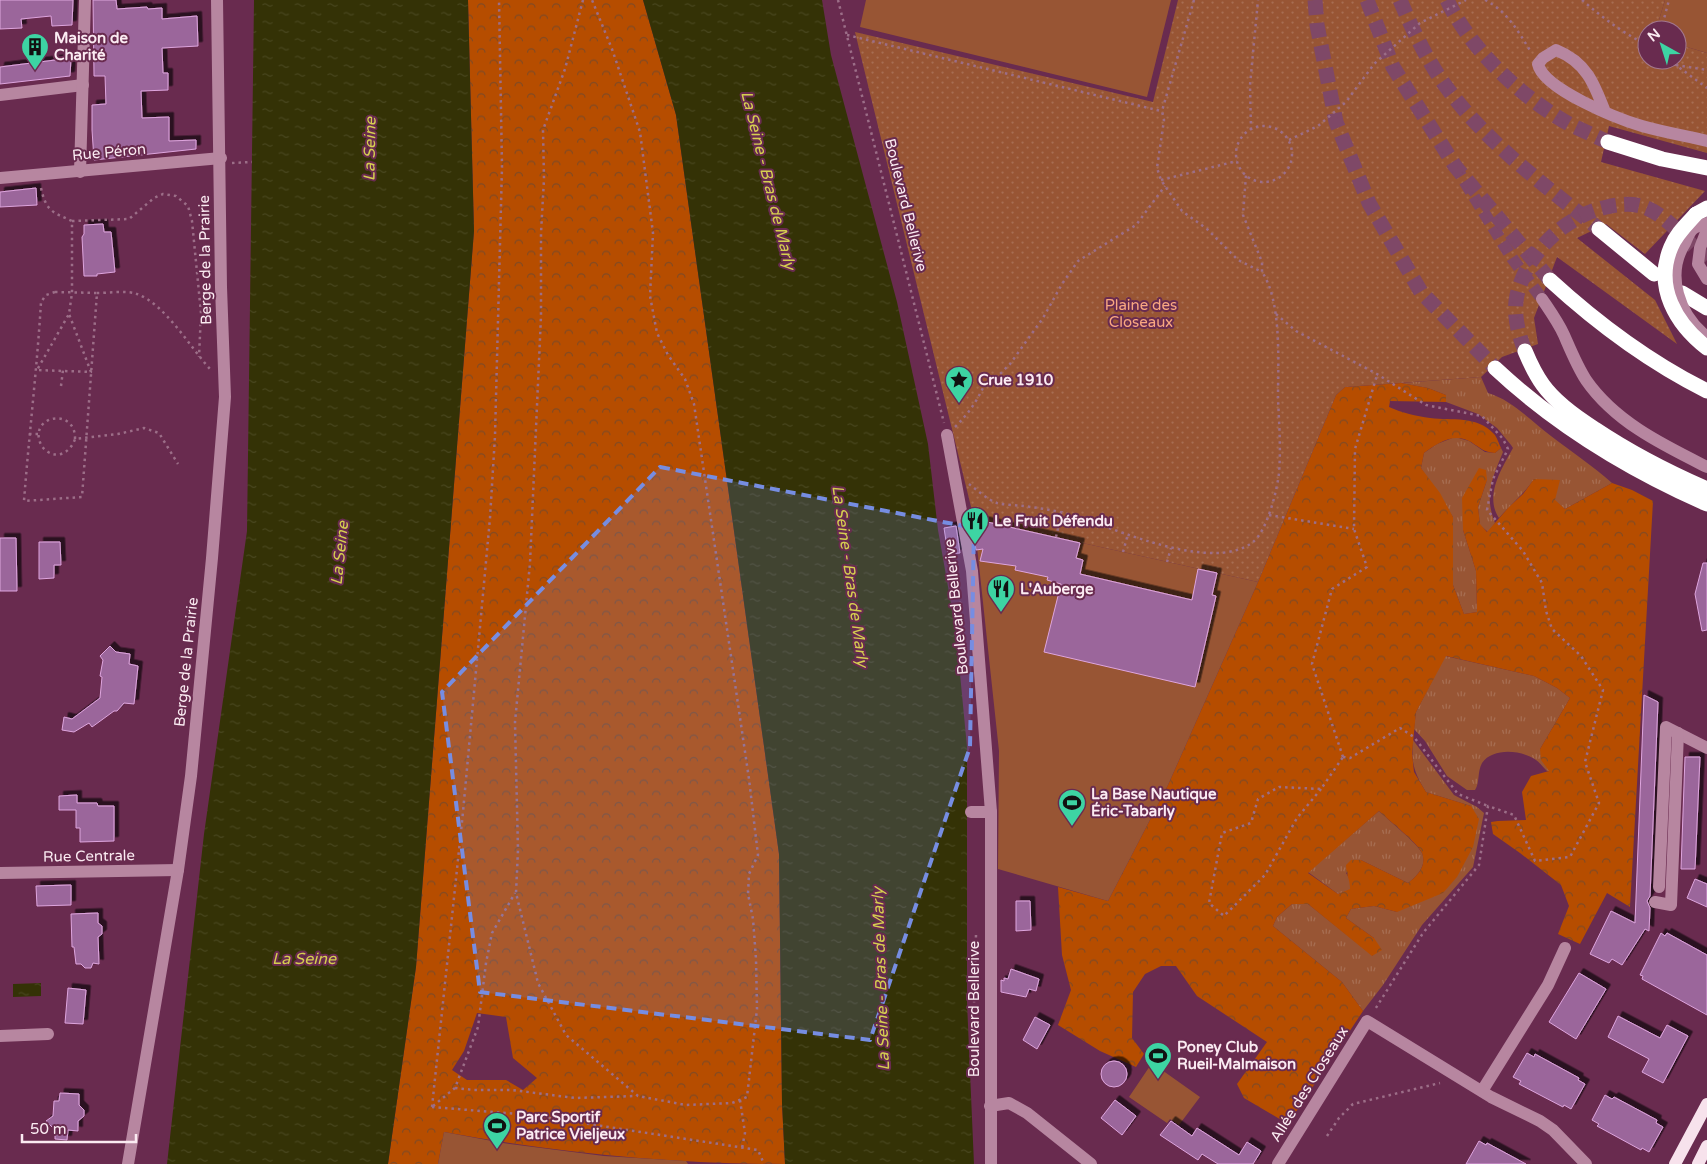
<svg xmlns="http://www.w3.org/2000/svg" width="1707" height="1164" viewBox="0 0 1707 1164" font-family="'Varela Round',sans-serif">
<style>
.grass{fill:url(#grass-tufts)}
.forest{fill:url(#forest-crowns);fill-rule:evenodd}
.park{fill:url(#park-dots)}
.garden{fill:#985534}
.water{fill:url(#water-ripples)}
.building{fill:#9b669b;stroke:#dea5de;filter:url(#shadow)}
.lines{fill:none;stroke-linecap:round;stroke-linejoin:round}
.minor-tunnel{stroke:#7f4867;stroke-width:12;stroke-dasharray:12 6;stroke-linecap:butt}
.highway-tunnel{stroke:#7f4867;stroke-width:15;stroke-dasharray:15 8;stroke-linecap:butt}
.path{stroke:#9c6e88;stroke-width:2.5;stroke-dasharray:2.5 4;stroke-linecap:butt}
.minor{stroke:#b786a0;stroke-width:12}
.major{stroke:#f7e2ec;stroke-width:12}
.highway{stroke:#fff;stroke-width:15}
.minor-bridge{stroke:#b786a0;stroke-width:12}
.highway-bridge{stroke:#fff;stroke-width:15}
.marked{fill:#768de2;fill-opacity:0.2;stroke:#768de2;stroke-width:4;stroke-dasharray:10 6;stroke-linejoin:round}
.labels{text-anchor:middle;stroke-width:4;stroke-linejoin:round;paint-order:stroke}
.poi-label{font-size:15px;font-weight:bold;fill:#fbebf2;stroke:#692b4f;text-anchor:start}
.street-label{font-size:15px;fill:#fbebf2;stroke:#692b4f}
.park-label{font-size:15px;fill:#f9a880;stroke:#692b4f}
.water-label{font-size:16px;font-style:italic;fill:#d5cf50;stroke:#692b4f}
</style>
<defs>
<pattern id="grass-tufts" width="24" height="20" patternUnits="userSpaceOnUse" patternTransform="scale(1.25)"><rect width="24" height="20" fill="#985534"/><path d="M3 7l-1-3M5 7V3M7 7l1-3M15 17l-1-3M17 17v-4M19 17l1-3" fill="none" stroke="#a76e52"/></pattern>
<pattern id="forest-crowns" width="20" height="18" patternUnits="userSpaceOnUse" patternTransform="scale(1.25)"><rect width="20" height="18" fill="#b64d00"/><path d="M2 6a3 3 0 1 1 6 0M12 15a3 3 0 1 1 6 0" fill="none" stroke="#804a24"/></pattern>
<pattern id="park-dots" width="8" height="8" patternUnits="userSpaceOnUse" patternTransform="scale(1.25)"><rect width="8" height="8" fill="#985534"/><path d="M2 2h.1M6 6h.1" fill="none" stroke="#a76e52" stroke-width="1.8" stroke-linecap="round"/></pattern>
<pattern id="water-ripples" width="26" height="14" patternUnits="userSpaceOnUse" patternTransform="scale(1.25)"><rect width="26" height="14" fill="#343206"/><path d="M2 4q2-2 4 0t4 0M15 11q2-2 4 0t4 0" fill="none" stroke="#48461e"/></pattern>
<filter id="shadow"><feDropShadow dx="4.5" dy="-4.5" stdDeviation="0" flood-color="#0009"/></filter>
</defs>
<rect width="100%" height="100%" fill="#692b4f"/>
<!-- grass -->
<g class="grass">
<path d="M1481,377L1488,393C1512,400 1531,421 1551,436C1572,452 1593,466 1612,483L1565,509L1555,501L1534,479C1524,494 1511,504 1499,518C1484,496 1502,468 1513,448L1511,445L1497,428L1478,414L1446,402V395L1428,388L1401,383Z"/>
<path d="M1455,437L1469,441L1485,452L1495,453L1501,448L1503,452C1492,479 1484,495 1495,523L1488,532L1480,525L1478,507L1487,480L1463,530L1476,571L1477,612L1464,614L1453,585V517L1421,468L1424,453L1437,444Z"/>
<path d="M1445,656L1534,676L1557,688L1570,698L1540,749L1549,771H1547C1544,768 1540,763 1536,760C1522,750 1493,747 1482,763C1477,772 1480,782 1475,790H1467L1447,776L1425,741L1414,729L1416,712Z"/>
<path d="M1413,740L1454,795L1477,807L1484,813L1473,867L1422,925L1383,985L1363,1011L1342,982L1273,926L1277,917L1292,904H1308L1373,956L1374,938L1346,918L1351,909L1374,906L1397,912L1471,806L1426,792C1414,772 1411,764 1413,740Z"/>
<path d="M1379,811C1387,819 1418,844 1422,853C1427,866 1417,876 1408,883L1361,860L1346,873L1350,880V890L1338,894L1308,872Z"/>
</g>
<!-- forest -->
<g class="forest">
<path d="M468,0H643L676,115L779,854L782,1103L785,1164C671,1164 557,1153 444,1132L438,1164H388L416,967L474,231ZM477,1013L506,1017L513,1058L537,1078L523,1090L506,1080H467L452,1070L464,1051Z"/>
<path d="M1401,383L1428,388L1446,395V402L1390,401L1389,407C1402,413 1416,416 1430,418C1452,421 1477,415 1494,434C1497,437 1499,444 1501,448L1495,453C1484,452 1480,448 1471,442C1454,432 1438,443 1424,453L1421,468L1440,493L1453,517V585L1464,614L1477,612L1476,571L1463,530L1462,498L1479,468L1486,470L1487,480L1478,507L1480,524L1487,532L1509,507L1523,494L1534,479L1560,480L1555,500L1565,509L1612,483L1632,490L1653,501L1630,907L1607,893L1580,944L1558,934L1569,906L1561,885L1520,853L1493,834L1491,822L1498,821L1526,820L1522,792L1531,776L1549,771L1541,760L1540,749L1570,698L1557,688L1534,676L1446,656L1416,712L1412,753L1414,772L1426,792L1471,806L1479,819L1473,847L1457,877L1443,893L1397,912L1374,906L1351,909L1346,918L1374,938L1382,950L1372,956L1308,904H1292L1277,917L1273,926L1342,982L1363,1011L1288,1124L1244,1098L1237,1084L1267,1042L1197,996L1176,966H1161L1145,974L1133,992L1132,1038L1144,1054L1136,1067L1100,1051L1058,1025L1071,990L1062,955L1058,887L1108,901L1168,785L1258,582L1336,395L1345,387ZM1379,811C1388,820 1418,843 1422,853C1427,866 1417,876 1408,883L1361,860H1351L1346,865C1346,874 1350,880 1350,889L1338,894L1308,873Z"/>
</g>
<!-- park -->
<path class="park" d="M1178,0H1665L1656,30H1647V60H1677V44L1707,53V153L1609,126L1601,162L1705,191L1645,254L1606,224L1577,238L1655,300L1677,344L1557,257L1534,318L1538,344L1502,357L1481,377L1345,387L1336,395L1258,582L974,519L855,32L1153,102Z"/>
<!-- garden -->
<g class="garden">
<path d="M866,0H1171L1147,97L860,27Z"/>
<path d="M1665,0H1707V53L1677,44V30H1656Z"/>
<path d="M974,519L1258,582L1168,785L1108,901L998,869L999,751Z"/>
<path d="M1152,1063L1200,1097L1179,1125L1170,1119L1167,1123L1129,1097Z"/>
<path d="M444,1132L503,1143L604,1156L686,1161L688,1164H438Z"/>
</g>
<!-- water -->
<g class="water">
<path d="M254,0H468L474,231L416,967L388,1164H167L204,834L247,531Z"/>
<path d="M643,0H822L831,55L897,302L928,444L938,530L956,632L967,747V1002L974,1164H785L782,1103L779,854L676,115Z"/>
<path d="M41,983V996L13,997V984Z"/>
</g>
<!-- building -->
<g class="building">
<path d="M0,0H73L72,25L52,26L51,16L21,19L22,28L0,29Z"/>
<path d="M93,0H116L117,9L147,7L148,9L162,8V19L197,16L198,46L162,48L163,73H168V90L141,91L142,118L169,117V141L196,140V149L94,160L92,130V105L106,104L105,76H94Z"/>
<path d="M71,58L70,76L0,84V67Z"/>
<path d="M36,188L37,205L0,207V192Z"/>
<path d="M103,224L104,232H111L115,272L97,274V276H84L82,237L84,234V225Z"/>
<path d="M974,519L1080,543L1076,558L1083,560L1080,574L1192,600L1198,569L1217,573L1212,595L1216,596L1195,687L1044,652L1061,584L1047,580L1048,577L1015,570L1016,566L980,561L983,549L976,550L972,524L975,523Z"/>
<path d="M956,526L960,553L948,554L944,528Z"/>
<path d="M0,538H16L17,591H0Z"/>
<path d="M39,542H60L61,565H54V578L39,579Z"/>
<path d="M1703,563H1707V630L1702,631L1695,594Z"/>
<path d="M110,646L116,652L130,654L129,664L138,666L134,704L124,703L117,711H114L92,727L89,723L74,732L62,730L64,717L72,719L100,698L102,677L100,676L103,660L100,656Z"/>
<path d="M1644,695L1658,702L1650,896L1647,901L1650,908L1649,931L1645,929L1622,965L1612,959L1609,963L1590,954L1611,911L1635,923Z"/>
<path d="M1685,757H1700L1695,869H1681Z"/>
<path d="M77,795V803H97L98,806H114V841L80,842V828H76V810H59V796Z"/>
<path d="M1695,879L1707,884V907L1687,898Z"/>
<path d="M71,885V905L37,906L36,886Z"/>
<path d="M1016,901H1030L1031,930L1016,931Z"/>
<path d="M98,913V923L102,926V934L98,937L99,964L93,963L91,968H85L81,964H76L74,947H72L71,914Z"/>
<path d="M1661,933L1665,936L1667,933L1707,955V1015L1642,979L1643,976L1640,975Z"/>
<path d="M1011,969L1039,979L1036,991L1029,989L1026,997L1001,992V980L1004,981V978L1008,979Z"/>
<path d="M1579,973L1606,989L1576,1039L1549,1022Z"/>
<path d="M68,988L86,990L83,1024L65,1023Z"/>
<path d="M1618,1016L1660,1038L1667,1025L1688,1036L1663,1083L1642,1072L1649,1059L1608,1037Z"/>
<path d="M1035,1017L1050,1025L1037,1049L1023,1040Z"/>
<path d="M1527,1053L1534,1057L1535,1054L1579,1078L1578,1080L1585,1084L1571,1109L1564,1105L1563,1107L1519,1084L1521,1081L1513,1077Z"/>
<circle cx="1114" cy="1074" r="13"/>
<path d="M60,1093L79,1094V1105L84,1110V1116L78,1121V1131L68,1130L67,1140L55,1139V1130L46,1121L53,1116L54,1101H59Z"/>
<path d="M1605,1095L1612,1099L1614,1097L1657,1120L1656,1123L1663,1127L1649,1152L1642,1148L1641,1150L1597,1126L1599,1124L1592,1120Z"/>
<path d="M1115,1100L1136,1116L1122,1135L1101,1118Z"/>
<path d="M1171,1121L1192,1136L1197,1128L1239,1155L1247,1142L1261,1151L1253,1164H1218L1202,1154L1198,1160L1160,1135Z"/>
<path d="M1479,1141L1486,1145L1487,1143L1526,1164H1466Z"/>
</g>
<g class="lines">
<!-- minor-tunnel -->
<path class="minor-tunnel" d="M1455,166L1512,258L1542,299"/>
<!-- highway-tunnel -->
<g class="highway-tunnel">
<path d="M1315,0L1317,25L1336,122L1369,203L1421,292L1495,368"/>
<path d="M1367,0L1393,67L1455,166L1550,280"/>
<path d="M1400,0C1411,26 1424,54 1440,78C1481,139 1542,183 1599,229"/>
<path d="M1447,0C1471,50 1521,97 1569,124C1582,130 1595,136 1608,142"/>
<path d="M1525,351C1518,333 1513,314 1517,295C1527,253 1564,216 1607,207C1619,204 1632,203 1644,207C1667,215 1689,244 1707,260"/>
</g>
<!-- path -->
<g class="path">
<path d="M583,0L565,69L543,130L544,179L541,233V316L530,563L515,722L518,850L516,893L538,983L566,1035L638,1096L686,1105L732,1103L747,1097L757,1009L756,959L753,919L748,894L749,874L758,855L749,779L694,404L685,379L668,355L657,333L650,296L653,233L640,132L612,49L592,0"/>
<path d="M838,0L944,423"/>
<path d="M1194,0L1162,111L1164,120L1157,168L1161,180L1182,211L1207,229L1238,260L1262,272V262L1243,215L1246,175"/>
<path d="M1485,0C1507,11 1518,31 1531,52"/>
<path d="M1582,0C1603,18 1623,33 1647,45"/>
<path d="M1661,30L1669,0"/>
<path d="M847,35L1161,111"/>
<path d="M1669,60L1707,88"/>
<path d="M1676,65L1707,70"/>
<circle cx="1264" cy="154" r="28"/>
<path d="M1251,130L1250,85L1258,0"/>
<path d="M1289,140L1318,126L1346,102L1374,64L1420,23L1466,0"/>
<path d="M232,163L252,162"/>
<path d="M1161,180L1237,161"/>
<path d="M41,188C46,211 52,212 72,221V293L69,314L37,370L91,372L69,314"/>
<path d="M72,221L129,219L154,198L163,194L176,196L188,206L192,221L201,313L199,357"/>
<path d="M55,292L97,293L82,497L24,501C29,435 37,369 41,302L46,295Z"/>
<path d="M97,293C108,293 127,290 137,294C165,304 190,347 210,369"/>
<path d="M1276,314L1296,331L1377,374L1426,405L1482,416L1503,439L1508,449L1493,479L1487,510L1523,551L1542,583L1546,611L1552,629L1581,656L1603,690L1585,762L1599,803L1570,857L1535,861L1514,815L1488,806L1479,865L1423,933L1374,1011"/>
<path d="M61,386L63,370"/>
<path d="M955,427C969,413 978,400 985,383L998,376L1010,364L1043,318L1062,284L1078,261L1136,225L1165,186"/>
<path d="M29,434H39"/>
<path d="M75,439C76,409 34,414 39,439C40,444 43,449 48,452C59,459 71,451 75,439L118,434L144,428L159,433L178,464"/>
<path d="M969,484C977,490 988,500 997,503C1005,505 1015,505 1024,506C1046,509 1065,512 1086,520C1126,533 1214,572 1253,542C1267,531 1277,491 1279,473C1281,448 1279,422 1278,398C1278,363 1282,301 1262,272"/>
<path d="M1269,515L1354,529"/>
<path d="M1056,537L1062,511"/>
<path d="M1123,552L1128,534"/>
<path d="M1167,562L1171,548"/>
<path d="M961,602L957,607L964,668"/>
<path d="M1343,757L1312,664L1332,589L1367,567L1354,529L1355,449L1377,375"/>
<path d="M1343,757L1350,758L1400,728L1414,737L1458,794L1488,806"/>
<path d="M1321,789L1297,818L1265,875L1224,916L1209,903L1222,833L1251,823L1258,799L1279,787L1321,789L1343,757"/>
<path d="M976,935L974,1005L976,1039"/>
<path d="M455,1088L474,1090H512L575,1098L636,1096"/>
<path d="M740,1100L745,1133L742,1148"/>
<path d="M433,1106L455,1088L478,1027L486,963L492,933L515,893"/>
<path d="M432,1107L463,812L490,518L495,436L502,167L499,0"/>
<path d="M432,1107L530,1115L758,1150L764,1164"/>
<path d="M1327,1136L1339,1118L1353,1104L1440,1083"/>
</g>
<!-- minor -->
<g class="minor">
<path d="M0,95L83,85"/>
<path d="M1605,112C1594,83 1586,62 1556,50L1543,58L1538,64C1543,89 1618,119 1642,126C1663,132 1686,136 1707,141"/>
<path d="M80,172L85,0"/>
<path d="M0,178L221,158"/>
<path d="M1707,230L1700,248L1698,264L1707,279"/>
<path d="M1542,299C1550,311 1558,322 1564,335C1571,351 1577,366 1586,380C1615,422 1663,445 1707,467"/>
<path d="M947,435L972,571L991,812V1164"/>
<path d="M971,812H991"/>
<path d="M0,873L178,870"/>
<path d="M1659,887L1666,727L1707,748"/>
<path d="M1655,902L1671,905L1678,733"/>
<path d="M0,1036L48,1034"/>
<path d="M1482,1091L1548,985L1565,948"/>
<path d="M990,1106L1009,1103L1027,1113L1091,1164"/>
<path d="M128,1164L178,870L191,776L212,558L225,397L221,287L217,0"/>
<path d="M1278,1164L1367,1021L1491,1097L1540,1121L1553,1130L1586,1164"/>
</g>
<!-- major -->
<g class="major">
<path d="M1675,1164L1707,1104"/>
<path d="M1698,1164L1707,1146"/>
</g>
<!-- highway -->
<g class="highway">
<path d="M1608,142L1662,159L1707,168"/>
<path d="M1696,214L1707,208"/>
<path d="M1599,229L1654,274"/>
<path d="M1550,280C1598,324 1649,362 1707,391"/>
<path d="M1682,293L1707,308"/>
<path d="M1525,351C1530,363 1535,374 1543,385C1556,403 1576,417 1595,429C1631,453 1668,472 1707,489"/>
<path d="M1495,368C1557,426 1630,470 1707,504"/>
</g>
<!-- minor-bridge -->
<path class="minor-bridge" d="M1707,223C1703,225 1696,226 1693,229C1689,232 1687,239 1685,243C1665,275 1679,315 1707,337"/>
<!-- highway-bridge -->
<path class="highway-bridge" d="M1696,214C1687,224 1676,234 1671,247C1654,287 1676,324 1707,348"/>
</g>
<!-- marked area -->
<path class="marked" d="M660,467L974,528L970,747L870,1040L480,992L442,692Z"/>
<!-- icons -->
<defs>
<symbol id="building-pin" viewBox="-11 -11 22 30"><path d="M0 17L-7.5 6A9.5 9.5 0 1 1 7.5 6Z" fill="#3dd4a3" stroke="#692b4f"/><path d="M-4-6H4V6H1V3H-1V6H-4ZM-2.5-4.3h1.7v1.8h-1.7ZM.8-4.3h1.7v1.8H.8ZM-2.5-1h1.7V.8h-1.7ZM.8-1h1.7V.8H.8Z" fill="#111"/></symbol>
<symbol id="sight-pin" viewBox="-11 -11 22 30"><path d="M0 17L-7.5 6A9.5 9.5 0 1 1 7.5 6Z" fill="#3dd4a3" stroke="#692b4f"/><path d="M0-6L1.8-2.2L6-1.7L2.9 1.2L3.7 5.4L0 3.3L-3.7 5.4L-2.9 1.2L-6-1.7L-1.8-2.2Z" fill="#111"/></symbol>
<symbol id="restaurant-pin" viewBox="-11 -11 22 30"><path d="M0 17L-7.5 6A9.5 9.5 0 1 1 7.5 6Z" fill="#3dd4a3" stroke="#692b4f"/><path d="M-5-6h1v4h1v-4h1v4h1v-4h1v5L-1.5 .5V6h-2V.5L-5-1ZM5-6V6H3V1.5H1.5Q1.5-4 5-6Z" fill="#111"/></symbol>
<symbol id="stadium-pin" viewBox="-11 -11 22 30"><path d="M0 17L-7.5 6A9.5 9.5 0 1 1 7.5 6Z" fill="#3dd4a3" stroke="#692b4f"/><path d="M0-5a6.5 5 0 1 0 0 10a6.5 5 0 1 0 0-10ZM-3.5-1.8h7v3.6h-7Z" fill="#111"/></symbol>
</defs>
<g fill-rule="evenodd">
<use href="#building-pin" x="19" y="31" width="32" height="43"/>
<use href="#sight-pin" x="943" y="364" width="32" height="43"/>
<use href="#restaurant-pin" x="959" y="505" width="32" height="43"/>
<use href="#restaurant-pin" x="985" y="573" width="32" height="43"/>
<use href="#stadium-pin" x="1056" y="787" width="32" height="43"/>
<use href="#stadium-pin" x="1142" y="1040" width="32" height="43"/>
<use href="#stadium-pin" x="481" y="1110" width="32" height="43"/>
</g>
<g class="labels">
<!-- poi labels -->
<g class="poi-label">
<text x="54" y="43">Maison de<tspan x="54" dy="17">Charité</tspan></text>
<text x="978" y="385">Crue 1910</text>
<text x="994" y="526">Le Fruit Défendu</text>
<text x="1020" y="594">L'Auberge</text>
<text x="1091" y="799">La Base Nautique<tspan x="1091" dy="17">Éric-Tabarly</tspan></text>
<text x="1177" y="1052">Poney Club<tspan x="1177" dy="17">Rueil-Malmaison</tspan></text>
<text x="516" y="1122">Parc Sportif<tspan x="516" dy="17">Patrice Vieljeux</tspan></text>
</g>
<!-- street labels -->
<g class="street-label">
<text transform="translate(109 152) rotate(-5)" y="5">Rue Péron</text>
<text transform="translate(906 205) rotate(76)" y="5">Boulevard Bellerive</text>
<text transform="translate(205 260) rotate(-91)" y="5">Berge de la Prairie</text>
<text transform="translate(956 607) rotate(-96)" y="5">Boulevard Bellerive</text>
<text transform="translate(186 662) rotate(-84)" y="5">Berge de la Prairie</text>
<text transform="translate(89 856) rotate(-1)" y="5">Rue Centrale</text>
<text transform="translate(974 1009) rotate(-90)" y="5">Boulevard Bellerive</text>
<text transform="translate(1309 1084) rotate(-58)" y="5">Allée des Closeaux</text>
</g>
<!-- park labels -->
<g class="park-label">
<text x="1141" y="310">Plaine des<tspan x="1141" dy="17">Closeaux</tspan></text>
</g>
<!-- water labels -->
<g class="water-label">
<text transform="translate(369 149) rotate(-89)" y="6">La Seine</text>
<text transform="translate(769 180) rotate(76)" y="6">La Seine - Bras de Marly</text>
<text transform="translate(339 553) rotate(-84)" y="6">La Seine</text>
<text transform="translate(851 576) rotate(82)" y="6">La Seine - Bras de Marly</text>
<text x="304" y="964">La Seine</text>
<text transform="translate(880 979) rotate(-92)" y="6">La Seine - Bras de Marly</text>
</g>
</g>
<!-- north arrow -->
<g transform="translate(1662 45) rotate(321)"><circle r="24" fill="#692b4f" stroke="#a37890"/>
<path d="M0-4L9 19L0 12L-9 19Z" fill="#3dd4a3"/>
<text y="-8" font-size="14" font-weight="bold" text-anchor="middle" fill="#fbebf2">N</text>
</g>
<!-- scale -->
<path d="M22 1134v8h114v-8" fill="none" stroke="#fbebf2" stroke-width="2.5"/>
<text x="30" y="1134" font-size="15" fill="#fbebf2" stroke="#692b4f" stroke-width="4" paint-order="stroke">50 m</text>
</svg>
